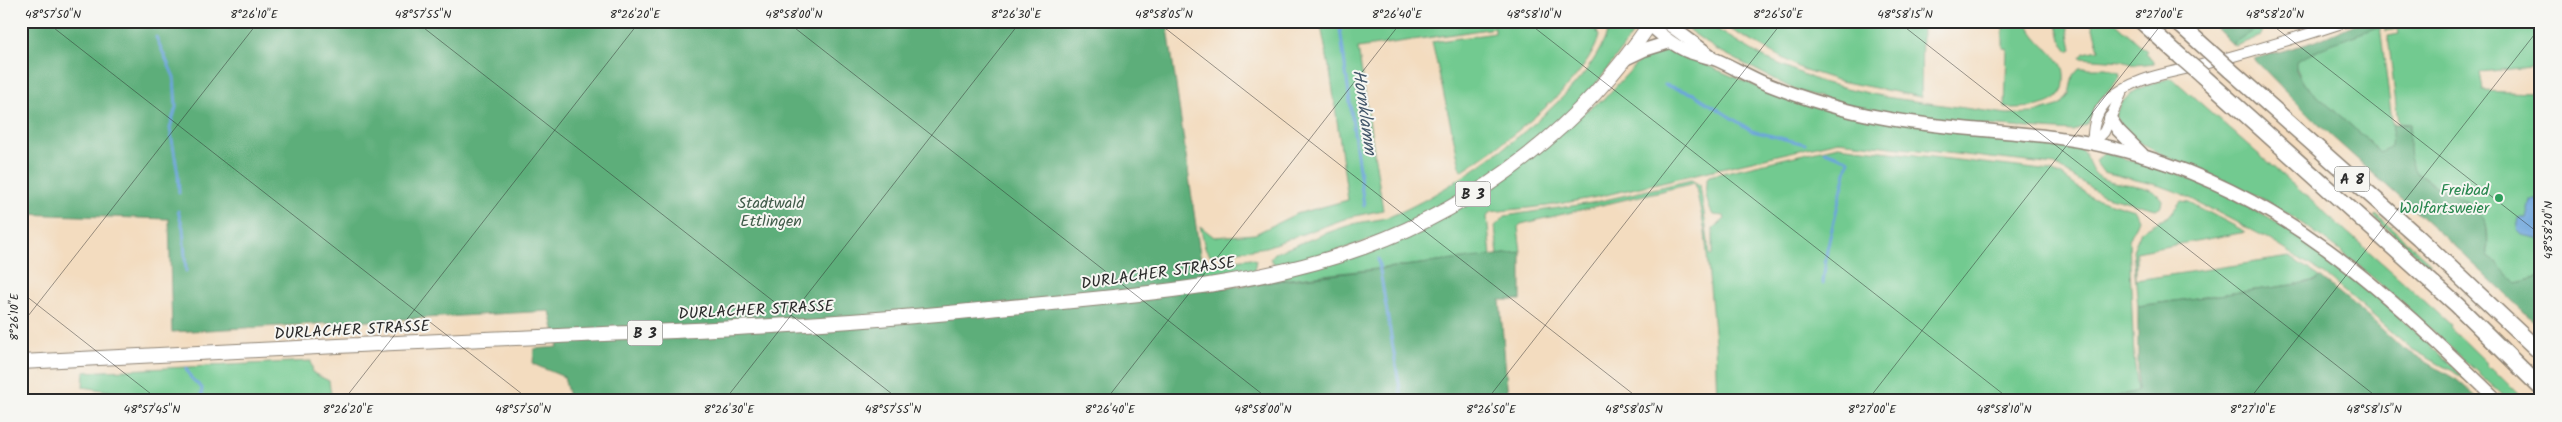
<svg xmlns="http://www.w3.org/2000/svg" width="2562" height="422" viewBox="0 0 2562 422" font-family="Kalam,sans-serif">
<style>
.green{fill:#72ca90;stroke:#4e7a5e}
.forest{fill:#5dae7a;stroke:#446c52}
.water{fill:#6da5dc;stroke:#4c6884}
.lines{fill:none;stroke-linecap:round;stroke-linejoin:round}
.stream{stroke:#6da5dc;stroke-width:3}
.tertiary-casing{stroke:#8f8475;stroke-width:12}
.secondary-casing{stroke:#8f8475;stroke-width:15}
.primary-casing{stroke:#8f8475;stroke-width:16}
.motorway-casing{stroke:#8f8475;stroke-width:18}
.tertiary{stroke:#fff;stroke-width:10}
.secondary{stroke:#fff;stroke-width:12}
.primary{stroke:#fff;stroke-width:14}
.motorway{stroke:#fff;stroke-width:15}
.motorway-bridge-casing{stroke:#8f8475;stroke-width:18;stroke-linecap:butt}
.motorway-bridge{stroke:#fff;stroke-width:15}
.ticks{fill:none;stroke:#2b2b2b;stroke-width:1;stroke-opacity:0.45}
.leisure-dot{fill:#2e9e5b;stroke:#f6f6f2;stroke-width:2}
.labels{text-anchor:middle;stroke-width:4;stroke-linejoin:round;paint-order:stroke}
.shield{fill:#f6f6f2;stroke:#686867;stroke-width:1}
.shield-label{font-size:15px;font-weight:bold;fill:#2b2b2b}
.leisure-label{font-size:16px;fill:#27864d;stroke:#f6f6f2;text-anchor:end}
.park-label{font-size:16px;fill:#405b49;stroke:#f6f6f2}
.street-label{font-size:16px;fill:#2b2b2b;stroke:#f6f6f2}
.water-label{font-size:18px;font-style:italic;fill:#425669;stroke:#f6f6f2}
.neatline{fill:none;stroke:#2b2b2b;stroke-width:2}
.ticks-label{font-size:12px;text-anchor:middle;fill:#2b2b2b}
</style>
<rect width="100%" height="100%" fill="#f6f6f2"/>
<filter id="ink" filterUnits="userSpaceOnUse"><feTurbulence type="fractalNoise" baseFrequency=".02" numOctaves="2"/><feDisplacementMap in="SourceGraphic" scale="10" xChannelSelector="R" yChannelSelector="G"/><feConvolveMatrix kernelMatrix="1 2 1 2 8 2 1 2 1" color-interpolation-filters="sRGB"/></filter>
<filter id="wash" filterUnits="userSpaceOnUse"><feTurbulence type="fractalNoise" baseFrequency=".0096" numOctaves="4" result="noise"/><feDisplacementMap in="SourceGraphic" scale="20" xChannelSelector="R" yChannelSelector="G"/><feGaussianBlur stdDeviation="1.12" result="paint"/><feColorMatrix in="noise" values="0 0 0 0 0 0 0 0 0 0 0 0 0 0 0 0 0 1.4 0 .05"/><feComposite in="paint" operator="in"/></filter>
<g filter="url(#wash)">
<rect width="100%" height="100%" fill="#f3dcbf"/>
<!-- green -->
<g class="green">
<path d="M1320,21H1590L1589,25L1595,27L1599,36C1587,83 1501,146 1461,171L1432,42L1495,33V28L1358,48L1383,210L1350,217L1266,247L1210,255L1205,248L1200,226L1214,237L1255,234L1296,214L1348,200L1331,77Z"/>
<path d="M1612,21H1642C1619,53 1597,87 1568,113C1510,169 1436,217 1360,243C1333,253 1304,259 1276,266L1270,259L1275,253C1302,243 1329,231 1357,223C1368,221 1380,220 1391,216C1450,193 1564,111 1596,56C1603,45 1607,33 1612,21Z"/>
<path d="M1676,21H1703L1763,57L1821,82L1885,97L2007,114L2034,113L2061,105L2069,94L2073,75L2079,68H2106L2119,72L2120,77L2103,98L2087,124L2073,131L1969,124L1877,112L1797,91L1714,48Z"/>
<path d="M1715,21H1922L1921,97L1840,81L1802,69Z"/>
<path d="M2020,21H2027C2036,44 2049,47 2061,64C2065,70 2064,77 2064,83C2063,109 2024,108 2005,108L2007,49L2003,48V27L2020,25Z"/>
<path d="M2056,21H2073L2067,24L2072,49L2068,51L2062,43Z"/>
<path d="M2091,21H2114L2147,51L2145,54L2155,63L2135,65L2122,61L2080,58L2084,53L2099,50Z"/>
<path d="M2252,21H2265L2261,36L2235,46L2232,44L2251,31Z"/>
<path d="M2385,21H2495V24L2541,21V66L2480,72L2483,91L2532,93L2541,123V277L2517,283L2488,256C2487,247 2489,234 2486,225C2478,199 2427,190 2412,165C2406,154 2410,135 2410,123L2398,122L2388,36L2399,34L2398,29L2386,31Z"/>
<path d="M2380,26L2394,137L2390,149L2381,152L2304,84L2294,63C2302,53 2366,28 2380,26Z"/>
<path d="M1670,50L1758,87L2015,139L2079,148C2090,156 2088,171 2101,178C2118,187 2151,181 2162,200L2161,206L2156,209L2102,195L2055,165L1838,141L1597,197L1547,206L1490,212L1487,217L1491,256L1244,284L1390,244L1605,98L1640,60L1658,51Z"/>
<path d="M2172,78L2398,277L2451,325L2450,327L2486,362L2488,367L2492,368L2525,401H2511L2505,395L2504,396C2424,326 2351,247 2257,196C2215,173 2166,162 2126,134C2122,130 2116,120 2116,114C2126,89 2148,84 2172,78Z"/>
<path d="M1838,146L2051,171L2062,176L2091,197L2134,210L2138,219L2129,241L2134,358L2138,391L2098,401H1717L1715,343L1705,232L1695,183L1521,224L1518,227L1521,252L1498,255L1495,226L1505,216L1592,203L1691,180L1700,185L1710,255H1713V229L1725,219L1724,216L1713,215C1707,205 1702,185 1709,176Z"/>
<path d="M2104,153L2171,171L2225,193L2315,245L2385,303L2466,379L2412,349L2326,275L2265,237L2180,193L2161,186L2103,172L2095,161Z"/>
<path d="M2181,201L2189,202L2246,232L2136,252V280L2290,257L2320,277L2317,280L2292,285L2138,306L2133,250L2141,231L2169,216Z"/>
<path d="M2376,214L2431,263L2428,265L2374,217Z"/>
<path d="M1251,258L1256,260L1254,271L1151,285L1190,266Z"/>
<path d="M311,361L313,373L329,381L332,401H171L83,387L84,372Z"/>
</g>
<!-- forest -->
<g class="forest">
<path d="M21,21H1167L1205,290L1521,252V300H1500L1508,398L1497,401H570L564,377L533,364L534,349L558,347L550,311L172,332L169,219L21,214Z"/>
<path d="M2209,21H2252V31L2232,44Z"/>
<path d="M2362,21H2377L2380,26L2331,44L2296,61V70L2304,84L2381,152L2391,146L2393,124L2410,123C2410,135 2407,150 2411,161C2421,192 2479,195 2486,225C2488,234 2487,246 2488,256L2517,283L2541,277V328L2463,254L2318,124L2254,59L2314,42Z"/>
<path d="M2320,277L2370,318L2401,347L2457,380L2481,401H2098L2138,391V306L2292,285L2317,280Z"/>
</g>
<!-- water -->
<path class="water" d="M2530,200H2541V239L2522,235L2517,230L2519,218H2526Z"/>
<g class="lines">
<!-- stream -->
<g class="stream">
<path d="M1339,21L1364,206"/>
<path d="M154,28L158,21"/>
<path d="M156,37L174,77L176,107L170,128L178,174L179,193"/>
<path d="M1665,85L1694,94L1752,131L1805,144"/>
<path d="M178,211L183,228L186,271"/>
<path d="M1378,259L1402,401"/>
<path d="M1823,283L1827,249L1849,160L1825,151"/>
<path d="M186,368L191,378L202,388L201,401"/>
</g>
</g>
</g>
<g filter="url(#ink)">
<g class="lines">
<defs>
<g id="tertiary">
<path d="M2093,143C2092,126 2096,111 2109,99C2135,76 2173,73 2205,64C2253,51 2300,37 2348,21"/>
<path d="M2093,143L2104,132L2122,92"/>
</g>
<g id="secondary">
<path d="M1664,21L1710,55"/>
<path d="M1650,25C1662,36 1674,46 1689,52C1698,55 1708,57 1717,60C1733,67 1748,76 1764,83C1802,98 1839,110 1879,117C1961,133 2044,129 2125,151C2282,192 2385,291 2498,401"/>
<path d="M1625,59L1644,50L1670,42"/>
<path d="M2110,118L2118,130L2142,154"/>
</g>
<path id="primary" d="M21,362C134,357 246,351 358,345C569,334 780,331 989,309C1110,297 1251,289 1364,247C1481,205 1583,124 1652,21"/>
<g id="motorway">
<path d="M2141,21L2181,57"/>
<path d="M2176,21L2208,50"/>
<path d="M2230,70L2419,238L2541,353"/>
<path d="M2204,77L2457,305L2541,388"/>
</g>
</defs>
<!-- tertiary casing -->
<use href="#tertiary" class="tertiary-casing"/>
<!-- secondary casing -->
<use href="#secondary" class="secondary-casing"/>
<!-- primary casing -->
<use href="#primary" class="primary-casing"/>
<!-- motorway casing -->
<use href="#motorway" class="motorway-casing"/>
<!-- tertiary -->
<use href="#tertiary" class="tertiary"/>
<!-- secondary -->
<use href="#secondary" class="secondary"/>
<!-- primary -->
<use href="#primary" class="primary"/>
<!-- motorway -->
<use href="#motorway" class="motorway"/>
<defs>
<g id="motorway-bridge">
<path d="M2208,50L2230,70"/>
<path d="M2181,57L2204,77"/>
</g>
</defs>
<!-- motorway-bridge casing -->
<use href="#motorway-bridge" class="motorway-bridge-casing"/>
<!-- motorway-bridge -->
<use href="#motorway-bridge" class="motorway-bridge"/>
</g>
</g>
<!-- ticks -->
<path class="ticks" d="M45,21L531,401M415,21L901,401M786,21L1271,401M1156,21L1642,401M1526,21L2012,401M1897,21L2382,401M2267,21L2541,235M21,292L160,401M21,325L259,21M343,401L640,21M724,401L1021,21M1105,401L1402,21M1486,401L1783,21M1867,401L2164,21M2248,401L2541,26"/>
<!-- markers -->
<circle class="leisure-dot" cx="2499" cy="198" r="5"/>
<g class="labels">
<!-- shield labels -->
<g class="shield">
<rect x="2334.5" y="166.5" width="35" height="25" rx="4"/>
<rect x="1455.5" y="181.5" width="35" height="25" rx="4"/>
<rect x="627.5" y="320.5" width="35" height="25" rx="4"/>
</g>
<g class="shield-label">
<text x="2352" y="184">A 8</text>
<text x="1473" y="199">B 3</text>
<text x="645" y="338">B 3</text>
</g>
<!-- leisure labels -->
<g class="leisure-label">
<text x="2489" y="195">Freibad<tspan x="2489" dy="18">Wolfartsweier</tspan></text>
</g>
<!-- park labels -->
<g class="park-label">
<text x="771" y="208">Stadtwald<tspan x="771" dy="18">Ettlingen</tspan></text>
</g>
<!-- street labels -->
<g class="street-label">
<text transform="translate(1158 272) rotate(-8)" y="6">DURLACHER STRASSE</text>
<text transform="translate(756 309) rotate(-3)" y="6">DURLACHER STRASSE</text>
<text transform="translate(352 329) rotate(-3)" y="6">DURLACHER STRASSE</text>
</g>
<!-- water labels -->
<g class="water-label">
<text transform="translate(1365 112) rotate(82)" y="6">Hornklamm</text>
</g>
</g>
<!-- margin -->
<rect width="2562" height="422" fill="none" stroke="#f6f6f2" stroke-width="55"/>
<rect x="28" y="28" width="2506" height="366" class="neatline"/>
<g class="ticks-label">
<text x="53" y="18">48°57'50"N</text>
<text x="254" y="18">8°26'10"E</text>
<text x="423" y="18">48°57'55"N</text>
<text x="635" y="18">8°26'20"E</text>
<text x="794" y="18">48°58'00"N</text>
<text x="1016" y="18">8°26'30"E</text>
<text x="1164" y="18">48°58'05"N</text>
<text x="1397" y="18">8°26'40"E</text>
<text x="1534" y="18">48°58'10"N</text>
<text x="1778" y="18">8°26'50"E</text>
<text x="1905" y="18">48°58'15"N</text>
<text x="2159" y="18">8°27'00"E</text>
<text x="2275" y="18">48°58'20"N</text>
<text transform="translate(2548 230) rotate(-90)" y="4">48°58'20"N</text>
<text transform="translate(14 317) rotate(-90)" y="4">8°26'10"E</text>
<text x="152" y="413">48°57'45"N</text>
<text x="348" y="413">8°26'20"E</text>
<text x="523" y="413">48°57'50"N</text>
<text x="729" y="413">8°26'30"E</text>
<text x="893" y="413">48°57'55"N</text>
<text x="1110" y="413">8°26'40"E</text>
<text x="1263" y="413">48°58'00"N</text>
<text x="1491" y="413">8°26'50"E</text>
<text x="1634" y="413">48°58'05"N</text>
<text x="1872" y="413">8°27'00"E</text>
<text x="2004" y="413">48°58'10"N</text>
<text x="2253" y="413">8°27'10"E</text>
<text x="2374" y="413">48°58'15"N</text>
</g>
</svg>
